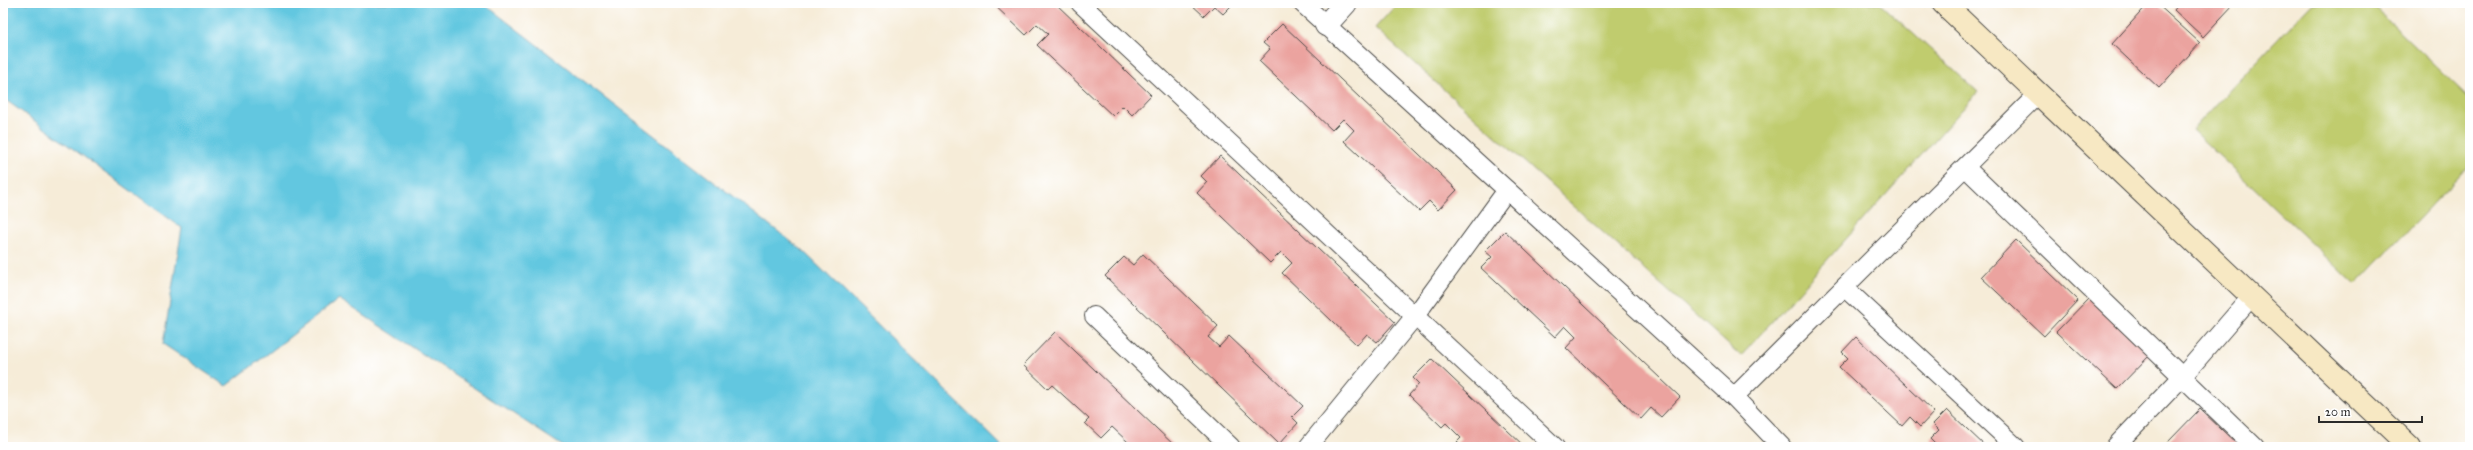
<svg xmlns="http://www.w3.org/2000/svg" width="2473" height="450" viewBox="0 0 2473 450" font-family="'IM FELL Great Primer',serif">
<style>
.green{fill:#c0cc6e;stroke:#767c4c}
.water{fill:#62c7e0;stroke:#467986}
.building{fill:#eba39f}
.lines{fill:none;stroke-linecap:round;stroke-linejoin:round}
.lane-casing{stroke:#494845;stroke-width:20}
.street-casing{stroke:#494845;stroke-width:24}
.secondary-casing{stroke:#494845;stroke-width:24}
.lane{stroke:#fff;stroke-width:18}
.street{stroke:#fff;stroke-width:22}
.secondary{stroke:#f7e8c3;stroke-width:22}
</style>
<rect width="100%" height="100%" fill="#fff"/>
<filter id="ink" filterUnits="userSpaceOnUse"><feTurbulence type="fractalNoise" baseFrequency=".025" numOctaves="2"/><feDisplacementMap in="SourceGraphic" scale="8" xChannelSelector="R" yChannelSelector="G"/><feConvolveMatrix kernelMatrix="1 2 1 2 8 2 1 2 1" color-interpolation-filters="sRGB"/></filter>
<filter id="wash" filterUnits="userSpaceOnUse"><feTurbulence type="fractalNoise" baseFrequency=".012" numOctaves="4" result="noise"/><feDisplacementMap in="SourceGraphic" scale="16" xChannelSelector="R" yChannelSelector="G"/><feGaussianBlur stdDeviation="0.9" result="paint"/><feColorMatrix in="noise" values="0 0 0 0 0 0 0 0 0 0 0 0 0 0 0 0 0 1.4 0 .05"/><feComposite in="paint" operator="in"/></filter>
<g filter="url(#wash)">
<rect width="100%" height="100%" fill="#f6ecd8"/>
<!-- green -->
<g class="green">
<path d="M1398,3H1879L1978,92L1741,356L1375,28Z"/>
<path d="M2312,3H2370L2470,99V165L2356,285L2192,130Z"/>
</g>
<!-- water -->
<path class="water" d="M3,3H483L802,250L1003,447H564L339,299L226,386L163,344L182,228L3,98Z"/>
<g id="blocks">
<!-- building -->
<g class="building">
<path d="M992,3H1055L1151,95L1132,115L1123,106L1113,116L1037,45L1048,34L1037,24L1026,35Z"/>
<path d="M1190,3H1234L1223,14L1214,6L1204,16Z"/>
<path d="M2149,3H2156L2200,43L2159,88L2112,44Z"/>
<path d="M2180,3H2235L2203,37L2174,10Z"/>
<path d="M1282,24L1457,190L1438,210L1429,201L1419,211L1344,141L1354,130L1343,119L1332,130L1259,61L1270,49L1263,43Z"/>
<path d="M1220,156L1395,322L1377,342L1367,334L1357,345L1282,273L1292,263L1281,252L1270,263L1197,193L1207,182L1201,176Z"/>
<path d="M1505,231L1680,397L1661,417L1651,408L1641,419L1566,348L1576,337L1565,326L1555,337L1481,268L1492,257L1485,251Z"/>
<path d="M2016,240L2078,300L2044,336L1981,277Z"/>
<path d="M1143,254L1218,326L1208,337L1219,347L1229,336L1303,406L1292,417L1298,423L1279,444L1105,276L1124,257L1133,265Z"/>
<path d="M2090,297L2151,354L2117,389L2056,332Z"/>
<path d="M1055,332L1176,447H1123L1128,442L1112,427L1101,438L1085,423L1089,419L1052,385L1048,389L1023,365Z"/>
<path d="M1856,337L1934,412L1920,427L1910,417L1902,426L1839,367L1848,358L1842,352Z"/>
<path d="M1432,359L1525,447H1462L1457,442L1461,438L1446,423L1442,427L1409,395L1419,384L1413,378Z"/>
<path d="M2200,409L2240,447H2171L2167,443Z"/>
<path d="M1947,410L1986,447H1938L1930,439L1939,430L1933,424Z"/>
</g>
</g>
</g>
<g filter="url(#ink)">
<use href="#blocks" fill-opacity="0" stroke="#494845" stroke-width="1"/>
<g class="lines">
<defs>
<g id="lane">
<path d="M1080,3L1555,447"/>
<path d="M1302,3L1734,397L1782,447"/>
<path d="M1965,167L2255,447"/>
<path d="M1845,288L2016,447"/>
<path d="M1094,316L1231,447"/>
<path d="M1734,397L2038,94"/>
<path d="M1308,447L1415,316L1507,190"/>
<path d="M2115,447L2182,377L2252,296"/>
</g>
<path id="street" d="M1326,25L1346,3"/>
<path id="secondary" d="M1943,3L2410,447"/>
</defs>
<!-- lane casing -->
<use href="#lane" class="lane-casing"/>
<!-- street casing -->
<use href="#street" class="street-casing"/>
<!-- secondary casing -->
<use href="#secondary" class="secondary-casing"/>
<!-- lane -->
<use href="#lane" class="lane"/>
<!-- street -->
<use href="#street" class="street"/>
<!-- secondary -->
<use href="#secondary" class="secondary"/>
</g>
</g>
<!-- margin -->
<rect width="2473" height="450" fill="none" stroke="#fff" stroke-width="16"/>
<!-- scale -->
<path d="M2319 416v6h103v-6" fill="none" stroke="#2b2b2b" stroke-width="2"/>
<text x="2325" y="416" font-size="12" fill="#2b2b2b" stroke="#ffffff" stroke-width="3" paint-order="stroke">20 m</text>
</svg>
